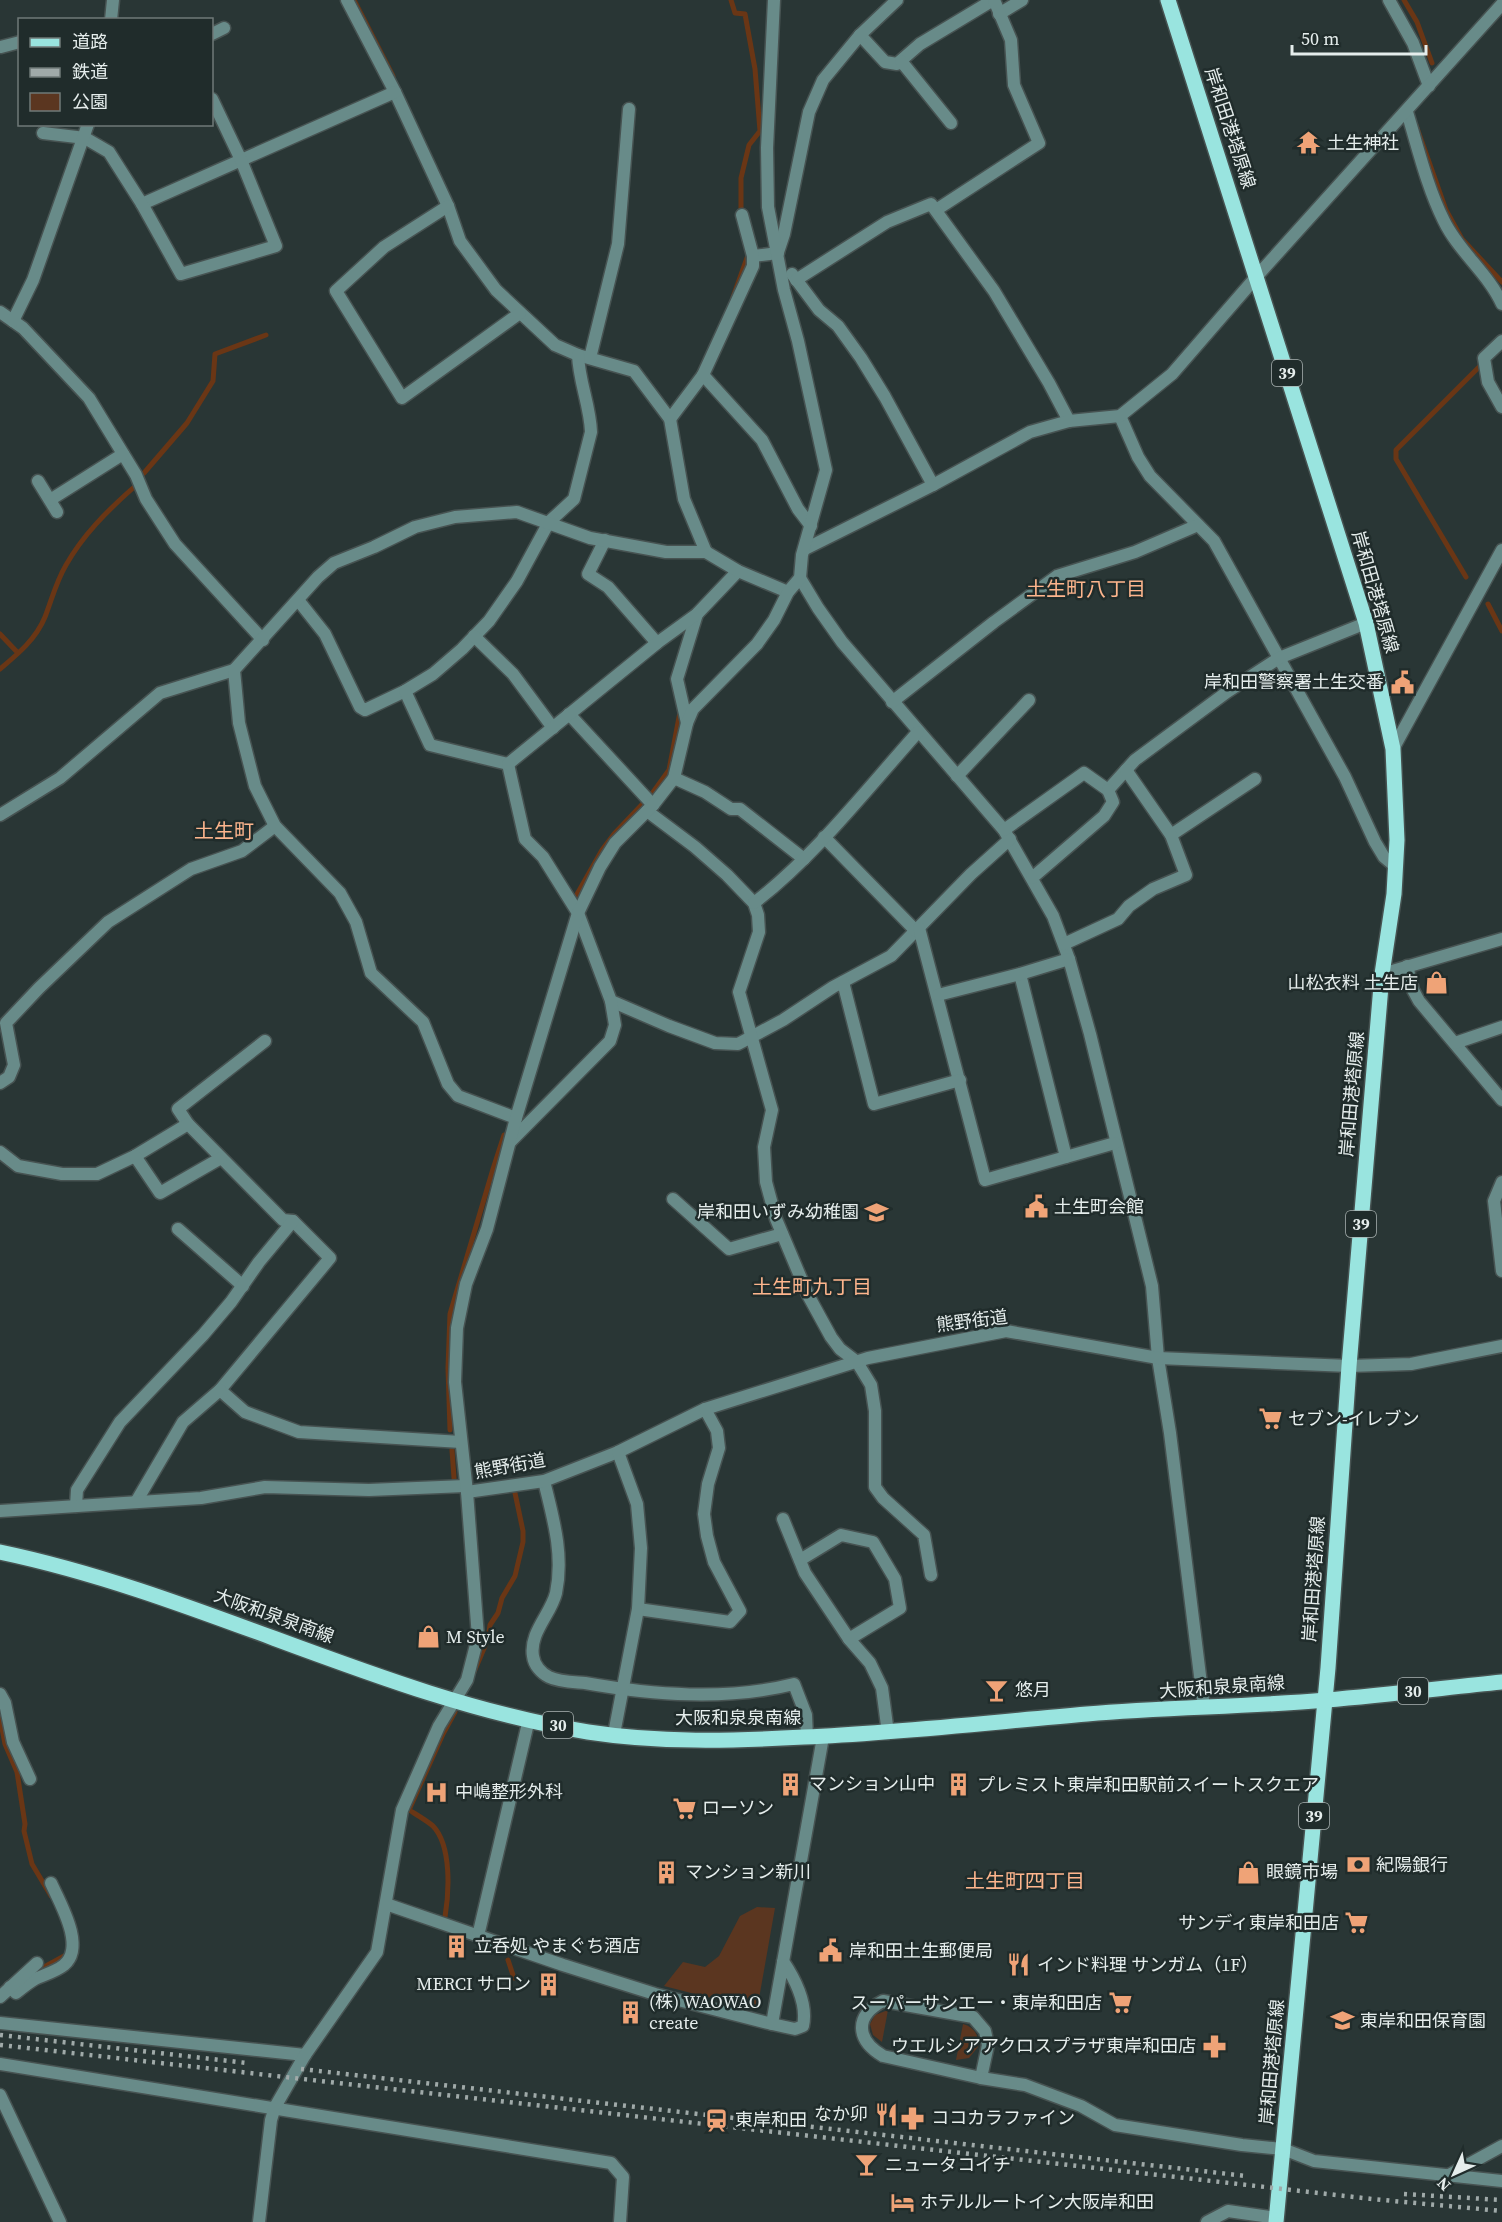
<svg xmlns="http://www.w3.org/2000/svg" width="1502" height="2222" viewBox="0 0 1502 2222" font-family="'Source Serif 4','Noto Sans JP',serif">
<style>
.green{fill:#5b3620}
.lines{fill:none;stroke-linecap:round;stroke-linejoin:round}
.stream{stroke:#6a3615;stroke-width:5}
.minor-casing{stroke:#475352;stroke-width:15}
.tertiary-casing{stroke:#475352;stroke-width:15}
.primary-casing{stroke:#475352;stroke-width:18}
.minor{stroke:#688b89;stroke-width:12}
.tertiary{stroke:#688b89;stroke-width:12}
.primary{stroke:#99e4df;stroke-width:15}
.rail{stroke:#a0aaa9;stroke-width:4.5;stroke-dasharray:3 6;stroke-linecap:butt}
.labels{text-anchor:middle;stroke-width:5;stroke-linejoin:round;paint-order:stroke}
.shield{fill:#202c2b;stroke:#aab3b2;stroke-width:1.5}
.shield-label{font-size:16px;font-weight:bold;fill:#e5edec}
.street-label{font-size:18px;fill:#e5edec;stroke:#202c2b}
.poi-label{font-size:18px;fill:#e5edec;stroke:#202c2b;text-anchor:start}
.neighbourhood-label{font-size:20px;fill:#fdb58d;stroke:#202c2b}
</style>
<rect width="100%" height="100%" fill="#293635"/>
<!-- green -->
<g class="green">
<path d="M757,1907L775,1908L757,2010L664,1986L683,1962L705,1967L719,1956L740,1916Z"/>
<path d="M888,2010L882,2042L873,2035L870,2024L875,2015Z"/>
<path d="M963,2024C974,2027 980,2036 978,2047L969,2058L956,2060Z"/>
</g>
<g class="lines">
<!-- stream -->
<g class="stream">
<path d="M354,0L393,76"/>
<path d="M731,0L735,13L745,14L755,69L760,131L749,145L741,178V217"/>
<path d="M1404,0L1417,22L1432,63"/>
<path d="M1416,125L1446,210L1462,239L1502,282"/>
<path d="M733,297L748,255"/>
<path d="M144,473L187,423L213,381L215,354L266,335"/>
<path d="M1466,577L1396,459V450L1480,366"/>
<path d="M1488,604L1502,631"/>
<path d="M0,634L18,653"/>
<path d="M0,669C18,654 36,639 45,617C52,599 56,582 66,565C83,535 107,511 133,488"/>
<path d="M576,896L602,850L614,834L651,795L669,770L680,712"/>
<path d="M450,1430L448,1368L450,1314L493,1169L504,1135"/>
<path d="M452,1450L454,1478"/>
<path d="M474,1672L488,1639L490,1625L498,1613L502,1598L515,1576L523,1542V1531L515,1493"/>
<path d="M0,1718L5,1744L17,1772L25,1824L24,1831L32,1864L51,1896"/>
<path d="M445,1917C449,1893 452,1846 433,1826C426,1820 417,1815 409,1810L443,1734L455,1712"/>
<path d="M508,1960L514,1978"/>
<path d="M35,1972L66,1955"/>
</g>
<defs>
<g id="minor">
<path d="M347,0L395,92L448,206L460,241L496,290L555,345L578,355L634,371L670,419L684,499L706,552"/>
<path d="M1389,0L1413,43L1429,86"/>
<path d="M999,14L1022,0"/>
<path d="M111,20L113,0"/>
<path d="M212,34L224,28"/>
<path d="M860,35L885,62L897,64L920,44L993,0"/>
<path d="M1,47L20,42"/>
<path d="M901,61L951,123"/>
<path d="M1407,112C1418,148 1427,187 1444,221C1459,252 1488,273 1502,304"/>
<path d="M43,133L85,138L109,152L142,204L395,92"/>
<path d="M142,204L181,274L276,246L241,160L212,99"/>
<path d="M448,206L384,247L336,291L402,398L520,313"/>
<path d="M936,210L1039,143L1014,85L1011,40L994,0"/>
<path d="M778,252L784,234L809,112L823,80L860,35L897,0"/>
<path d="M753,256L778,253"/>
<path d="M792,274L819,310L838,326L861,358L885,397L933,485"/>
<path d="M796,280L887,222L931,204L994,291L1049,383L1069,421"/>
<path d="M0,312L23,328L89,398L136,475L146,499L175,544L263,640"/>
<path d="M13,321L33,280L88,124"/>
<path d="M1502,341L1484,358L1488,382L1502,407"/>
<path d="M590,358L618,244L629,109"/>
<path d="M703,375L762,440L798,509L811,526"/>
<path d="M1120,416L1138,457L1150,476L1214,541L1345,777L1375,842L1384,857L1396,867"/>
<path d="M670,419L703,375L753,266V256L742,215"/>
<path d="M38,481L57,512"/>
<path d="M50,500L123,454"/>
<path d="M605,540L588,574L608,587L657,643"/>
<path d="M805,549L933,485L1030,432L1069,421L1120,416L1172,374L1257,276L1502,4"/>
<path d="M800,578L818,608L842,642L1004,830L1053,916L1069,959L1090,1034L1152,1286L1158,1358L1170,1433L1204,1708"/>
<path d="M298,600L325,634L360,707L365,710L405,691L433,674L462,649L489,621L517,581L549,522L574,499L591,432C590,405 579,382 578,355"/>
<path d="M474,636L513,674L553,728"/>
<path d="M405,691L430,745L508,764L525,839L543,857L578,913L611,1001L669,1026L715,1043L738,1044L783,1020L833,987L891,956L971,874L1010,839"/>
<path d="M892,702L994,622L1057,576L1135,552L1198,525"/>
<path d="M569,714L653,805"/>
<path d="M687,723L677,679L697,614"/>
<path d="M508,764L657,643L697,614L738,571"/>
<path d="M957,776L1029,700"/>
<path d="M674,778L705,792L731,809H740L804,859"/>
<path d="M647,811L695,847L727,875L754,903L758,915L759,932L739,992L772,1110L764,1147L766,1182L776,1219L808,1295L831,1337L840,1349L857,1362L871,1385L875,1411V1487L883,1498L924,1535L931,1575"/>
<path d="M0,815L60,778L160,693L234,670"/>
<path d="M1004,830L1084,773L1108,790L1135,760L1227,692L1279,658L1366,623"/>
<path d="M1171,835L1255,779"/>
<path d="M824,837L916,931"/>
<path d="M1032,878L1104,816L1113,802L1108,790"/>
<path d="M754,903C816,855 866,790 918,732"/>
<path d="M919,928L985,1180L1115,1143"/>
<path d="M1064,944L1118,919L1129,906L1153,889L1186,875L1171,835L1126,770"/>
<path d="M1407,966L1413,990L1419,1001L1502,1100"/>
<path d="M1020,974L1066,1157"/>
<path d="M1382,974L1502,939"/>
<path d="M843,982L874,1104L960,1080"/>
<path d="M938,995L1020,974L1069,959"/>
<path d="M1455,1043L1502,1027"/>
<path d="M0,1083L9,1077L14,1065L6,1023L39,988L108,922L191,869L242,851L275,826"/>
<path d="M516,1118L458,1096L448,1084L423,1022L371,973L356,922L340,893L275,826L255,786L239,723L234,670L318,577L334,563L374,547L415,527L455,517L517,512L590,538L666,552H706L738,571L788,592"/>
<path d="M188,1124L178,1109L265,1041"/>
<path d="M511,1141L610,1041L615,1025L611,1001"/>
<path d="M0,1152L18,1166L62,1174H97L135,1156L188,1124L283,1220L293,1221L330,1258L220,1390"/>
<path d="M135,1156L160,1193L221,1158"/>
<path d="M1502,1182L1494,1201L1502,1271"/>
<path d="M673,1199L729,1249L782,1234"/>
<path d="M178,1229L243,1286"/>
<path d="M544,1481C553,1518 564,1554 556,1593C551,1614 529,1633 533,1656C534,1665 541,1673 549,1677C559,1682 574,1682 585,1683C653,1695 726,1701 794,1684L806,1715L807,1737"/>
<path d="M467,1492L544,1481L618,1452L705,1409L868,1358L1006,1331L1158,1358L1349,1366L1411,1364L1502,1346"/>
<path d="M136,1502L183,1422L220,1390L245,1412L299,1432L461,1442"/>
<path d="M76,1506L77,1490L120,1422L203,1335L231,1302L259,1262L293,1221"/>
<path d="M0,1511L201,1498L265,1487L369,1490L465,1486"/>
<path d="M783,1519L805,1573L849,1639L870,1663L882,1688L888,1733"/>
<path d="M800,1560L841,1535L873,1542L895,1579L900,1608L849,1639"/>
<path d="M638,1609L730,1622L740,1611L714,1562L707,1536L704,1514L708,1484L719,1448L717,1431L705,1409"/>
<path d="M0,1694L5,1703L13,1742L30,1779"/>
<path d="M614,1734L638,1609L641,1548L637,1504L618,1452"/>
<path d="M386,1904L563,1965L655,1994L772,2024"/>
<path d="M478,1936L529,1719"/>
<path d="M783,1961C795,1979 808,2003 803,2026L795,2029L772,2024L823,1737"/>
<path d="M10,1987L16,1993C22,1988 28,1983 35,1979C44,1975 57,1971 64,1965C86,1947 60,1903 51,1883"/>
<path d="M0,1997L37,1963"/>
<path d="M883,2001L973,2017L985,2031L988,2045L981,2078L883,2056C856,2040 854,2016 883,2001Z"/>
<path d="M0,2023L305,2055"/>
<path d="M0,2064L611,2163L623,2177L620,2222"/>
<path d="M0,2095L60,2222"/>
<path d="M1283,2149L1314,2161L1502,2181"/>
<path d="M1449,2175L1502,2146"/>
<path d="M259,2222L271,2120L275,2107L305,2055L377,1952L402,1810L439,1726L467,1680L478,1637L467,1492L455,1382L457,1328L466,1284L487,1229L516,1118L578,913L600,867L615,843L653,805L674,778L687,723L693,709L757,644L774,620L788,592L800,578L802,555L826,470L798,341L784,290L768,207L767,148L774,0"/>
<path d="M1207,2222L1228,2211L1277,2218"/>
</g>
<g id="tertiary">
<path d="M1393,749L1502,550"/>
<path d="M981,2078L1025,2085L1081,2106L1115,2125L1242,2145L1283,2149"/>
</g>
<g id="primary">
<path d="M1168,0L1366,623L1393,749L1397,840L1394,894L1382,974L1349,1366L1328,1668L1276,2222"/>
<path d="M0,1552C201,1594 385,1699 588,1732C659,1743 732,1741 804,1737C899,1733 993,1722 1087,1714C1167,1707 1247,1707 1326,1700C1385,1695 1443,1688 1502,1682"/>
</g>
</defs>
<!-- minor casing -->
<use href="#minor" class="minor-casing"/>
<!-- tertiary casing -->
<use href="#tertiary" class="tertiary-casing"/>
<!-- primary casing -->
<use href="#primary" class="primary-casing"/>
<!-- minor -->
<use href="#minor" class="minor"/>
<!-- tertiary -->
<use href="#tertiary" class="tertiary"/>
<!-- primary -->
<use href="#primary" class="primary"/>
<!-- rail -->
<g class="rail">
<path d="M0,2035L247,2063"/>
<path d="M0,2045L1372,2199L1502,2211"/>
<path d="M301,2069L1246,2176"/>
<path d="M1404,2194L1502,2200"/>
</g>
</g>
<!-- icons -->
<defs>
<symbol id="temple-bare" viewBox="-9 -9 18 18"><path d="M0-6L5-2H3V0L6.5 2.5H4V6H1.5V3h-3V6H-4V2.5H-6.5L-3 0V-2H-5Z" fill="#efa377" stroke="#202c2b" stroke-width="2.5" paint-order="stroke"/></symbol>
<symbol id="civic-bare" viewBox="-9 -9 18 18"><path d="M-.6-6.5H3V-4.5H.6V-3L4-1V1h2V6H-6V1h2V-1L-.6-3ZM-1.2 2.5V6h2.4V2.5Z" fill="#efa377" stroke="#202c2b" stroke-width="2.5" paint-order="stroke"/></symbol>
<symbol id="shop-bare" viewBox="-9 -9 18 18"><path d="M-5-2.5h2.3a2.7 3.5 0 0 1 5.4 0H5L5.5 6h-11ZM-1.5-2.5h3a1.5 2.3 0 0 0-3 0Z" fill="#efa377" stroke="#202c2b" stroke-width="2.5" paint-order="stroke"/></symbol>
<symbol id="school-bare" viewBox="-9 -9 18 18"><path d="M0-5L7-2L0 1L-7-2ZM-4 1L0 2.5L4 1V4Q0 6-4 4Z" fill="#efa377" stroke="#202c2b" stroke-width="2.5" paint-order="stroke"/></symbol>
<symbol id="supermarket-bare" viewBox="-9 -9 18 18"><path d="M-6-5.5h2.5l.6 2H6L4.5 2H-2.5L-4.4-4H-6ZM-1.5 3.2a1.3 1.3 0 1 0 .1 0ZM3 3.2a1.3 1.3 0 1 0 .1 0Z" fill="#efa377" stroke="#202c2b" stroke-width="2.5" paint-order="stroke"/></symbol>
<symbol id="bar-bare" viewBox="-9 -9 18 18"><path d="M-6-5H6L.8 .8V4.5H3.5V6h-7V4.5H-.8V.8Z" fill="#efa377" stroke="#202c2b" stroke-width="2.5" paint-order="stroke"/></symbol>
<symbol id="building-bare" viewBox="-9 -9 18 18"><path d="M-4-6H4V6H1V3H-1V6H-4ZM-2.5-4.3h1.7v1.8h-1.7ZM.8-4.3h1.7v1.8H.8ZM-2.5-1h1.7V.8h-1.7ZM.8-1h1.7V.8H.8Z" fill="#efa377" stroke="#202c2b" stroke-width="2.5" paint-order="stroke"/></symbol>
<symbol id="hospital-bare" viewBox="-9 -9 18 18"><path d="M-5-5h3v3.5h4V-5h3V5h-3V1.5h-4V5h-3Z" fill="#efa377" stroke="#202c2b" stroke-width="2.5" paint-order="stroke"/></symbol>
<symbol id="bank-bare" viewBox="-9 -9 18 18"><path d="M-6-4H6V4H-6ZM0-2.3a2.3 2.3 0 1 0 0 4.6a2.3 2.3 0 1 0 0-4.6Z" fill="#efa377" stroke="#202c2b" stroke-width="2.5" paint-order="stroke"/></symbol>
<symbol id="restaurant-bare" viewBox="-9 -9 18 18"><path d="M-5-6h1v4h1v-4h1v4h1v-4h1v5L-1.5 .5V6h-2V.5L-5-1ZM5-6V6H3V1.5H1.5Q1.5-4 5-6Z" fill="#efa377" stroke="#202c2b" stroke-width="2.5" paint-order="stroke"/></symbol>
<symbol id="pharmacy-bare" viewBox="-9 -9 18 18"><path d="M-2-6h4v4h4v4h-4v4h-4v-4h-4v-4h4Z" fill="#efa377" stroke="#202c2b" stroke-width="2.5" paint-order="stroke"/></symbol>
<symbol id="station-bare" viewBox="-9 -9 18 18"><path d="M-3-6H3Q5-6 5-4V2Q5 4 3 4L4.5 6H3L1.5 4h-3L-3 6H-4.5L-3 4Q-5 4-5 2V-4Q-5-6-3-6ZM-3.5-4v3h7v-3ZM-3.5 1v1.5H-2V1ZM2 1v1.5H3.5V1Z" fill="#efa377" stroke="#202c2b" stroke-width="2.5" paint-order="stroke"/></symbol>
<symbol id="hotel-bare" viewBox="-9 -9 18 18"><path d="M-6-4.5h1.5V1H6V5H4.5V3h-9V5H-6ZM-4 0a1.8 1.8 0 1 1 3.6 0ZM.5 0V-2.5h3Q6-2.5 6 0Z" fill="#efa377" stroke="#202c2b" stroke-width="2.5" paint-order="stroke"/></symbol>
</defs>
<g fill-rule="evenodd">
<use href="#temple-bare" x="1292" y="126" width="33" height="33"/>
<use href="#civic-bare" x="1386" y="666" width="33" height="33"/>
<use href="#shop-bare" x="1420" y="966" width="33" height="33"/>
<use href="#civic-bare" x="1020" y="1190" width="33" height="33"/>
<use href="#school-bare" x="860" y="1196" width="33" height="33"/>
<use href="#supermarket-bare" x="1254" y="1402" width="33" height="33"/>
<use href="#shop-bare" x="412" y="1620" width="33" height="33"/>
<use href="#bar-bare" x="980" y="1674" width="33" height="33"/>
<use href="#building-bare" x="774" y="1768" width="33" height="33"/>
<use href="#building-bare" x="942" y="1768" width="33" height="33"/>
<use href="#hospital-bare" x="420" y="1776" width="33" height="33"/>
<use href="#supermarket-bare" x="668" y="1792" width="33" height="33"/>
<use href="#bank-bare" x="1342" y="1848" width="33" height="33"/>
<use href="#building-bare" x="650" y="1856" width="33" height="33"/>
<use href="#shop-bare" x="1232" y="1856" width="33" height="33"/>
<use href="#supermarket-bare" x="1340" y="1906" width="33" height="33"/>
<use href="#building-bare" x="440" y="1930" width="33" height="33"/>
<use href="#civic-bare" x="814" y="1934" width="33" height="33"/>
<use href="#restaurant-bare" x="1002" y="1948" width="33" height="33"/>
<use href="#building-bare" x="532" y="1968" width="33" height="33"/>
<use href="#supermarket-bare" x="1104" y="1986" width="33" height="33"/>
<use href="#building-bare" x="614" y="1996" width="33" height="33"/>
<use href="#school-bare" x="1326" y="2004" width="33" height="33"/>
<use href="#pharmacy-bare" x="1198" y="2030" width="33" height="33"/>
<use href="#restaurant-bare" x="870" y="2098" width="33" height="33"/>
<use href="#pharmacy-bare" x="896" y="2102" width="33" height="33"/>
<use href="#station-bare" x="700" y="2104" width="33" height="33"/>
<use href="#bar-bare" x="850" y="2148" width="33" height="33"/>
<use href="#hotel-bare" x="886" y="2186" width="33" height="33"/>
</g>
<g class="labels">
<!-- shield labels -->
<g class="shield">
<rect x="1272" y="360" width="30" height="26" rx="4.5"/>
<rect x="1346" y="1211" width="30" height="26" rx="4.5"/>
<rect x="1398" y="1678" width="30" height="26" rx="4.5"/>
<rect x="543" y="1712" width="30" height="26" rx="4.5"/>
<rect x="1299" y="1803" width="30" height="26" rx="4.5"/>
</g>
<g class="shield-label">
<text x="1287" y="379">39</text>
<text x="1361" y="1230">39</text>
<text x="1413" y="1697">30</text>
<text x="558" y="1731">30</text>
<text x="1314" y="1822">39</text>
</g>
<!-- street labels -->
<g class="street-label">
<text transform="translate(1230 128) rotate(72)" y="6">岸和田港塔原線</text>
<text transform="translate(1375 592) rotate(74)" y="6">岸和田港塔原線</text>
<text transform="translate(1352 1094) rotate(-85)" y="6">岸和田港塔原線</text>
<text transform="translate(972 1321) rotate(-7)" y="6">熊野街道</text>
<text transform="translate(510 1466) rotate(-10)" y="6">熊野街道</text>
<text transform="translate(1314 1579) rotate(-86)" y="6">岸和田港塔原線</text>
<text transform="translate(274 1616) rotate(20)" y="6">大阪和泉泉南線</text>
<text transform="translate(1222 1687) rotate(-4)" y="6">大阪和泉泉南線</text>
<text x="738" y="1724">大阪和泉泉南線</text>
<text transform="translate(1272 2062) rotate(-85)" y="6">岸和田港塔原線</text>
</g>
<!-- poi labels -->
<g class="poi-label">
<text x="1327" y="149">土生神社</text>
<text x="1384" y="688" text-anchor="end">岸和田警察署土生交番</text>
<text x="1418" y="989" text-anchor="end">山松衣料 土生店</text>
<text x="1054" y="1213">土生町会館</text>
<text x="859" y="1218" text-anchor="end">岸和田いずみ幼稚園</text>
<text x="1288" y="1425">セブン-イレブン</text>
<text x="446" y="1643">M Style</text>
<text x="1015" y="1696">悠月</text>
<text x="809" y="1790">マンション山中</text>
<text x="977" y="1791">プレミスト東岸和田駅前スイートスクエア</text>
<text x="455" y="1798">中嶋整形外科</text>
<text x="702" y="1814">ローソン</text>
<text x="1376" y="1871">紀陽銀行</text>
<text x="685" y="1878">マンション新川</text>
<text x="1266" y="1878">眼鏡市場</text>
<text x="1339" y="1929" text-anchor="end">サンディ東岸和田店</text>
<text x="474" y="1952">立呑処 やまぐち酒店</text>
<text x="849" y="1957">岸和田土生郵便局</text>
<text x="1037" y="1971">インド料理 サンガム（1F）</text>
<text x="531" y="1990" text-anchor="end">MERCI サロン</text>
<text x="649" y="2008">(株) WAOWAO<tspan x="649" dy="21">create</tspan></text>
<text x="1102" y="2009" text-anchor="end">スーパーサンエー・東岸和田店</text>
<text x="1360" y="2027">東岸和田保育園</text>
<text x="1196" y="2052" text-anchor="end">ウエルシアアクロスプラザ東岸和田店</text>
<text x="868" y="2120" text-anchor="end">なか卯</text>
<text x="931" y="2124">ココカラファイン</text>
<text x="735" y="2126">東岸和田</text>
<text x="885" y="2171">ニュータコイチ</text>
<text x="920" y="2208">ホテルルートイン大阪岸和田</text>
</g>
<!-- neighbourhood labels -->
<g class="neighbourhood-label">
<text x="1086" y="596">土生町八丁目</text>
<text x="224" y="838">土生町</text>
<text x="812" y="1294">土生町九丁目</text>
<text x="1025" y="1888">土生町四丁目</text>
</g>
</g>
<!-- legend -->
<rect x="18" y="18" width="195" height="108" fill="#202c2b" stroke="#6f7978" stroke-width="1.5"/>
<rect x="30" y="38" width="30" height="9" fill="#99e4df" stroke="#6f7978" stroke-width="1.5"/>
<text x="72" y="48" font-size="18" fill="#e5edec">道路</text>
<rect x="30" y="68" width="30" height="9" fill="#a0aaa9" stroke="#6f7978" stroke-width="1.5"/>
<text x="72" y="78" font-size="18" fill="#e5edec">鉄道</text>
<rect x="30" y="93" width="30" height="18" fill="#5b3620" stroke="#6f7978" stroke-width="1.5"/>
<text x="72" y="108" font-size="18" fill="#e5edec">公園</text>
<!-- north arrow -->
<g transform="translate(1454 2174) rotate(225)" stroke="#202c2b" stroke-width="4.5" paint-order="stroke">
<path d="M0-4.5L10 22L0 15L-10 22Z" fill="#e5edec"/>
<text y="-9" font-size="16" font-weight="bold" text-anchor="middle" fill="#e5edec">N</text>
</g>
<!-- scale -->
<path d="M1292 45v9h134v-9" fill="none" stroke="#e5edec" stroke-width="3"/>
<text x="1301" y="45" font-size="18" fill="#e5edec" stroke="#202c2b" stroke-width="4.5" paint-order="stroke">50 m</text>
</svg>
